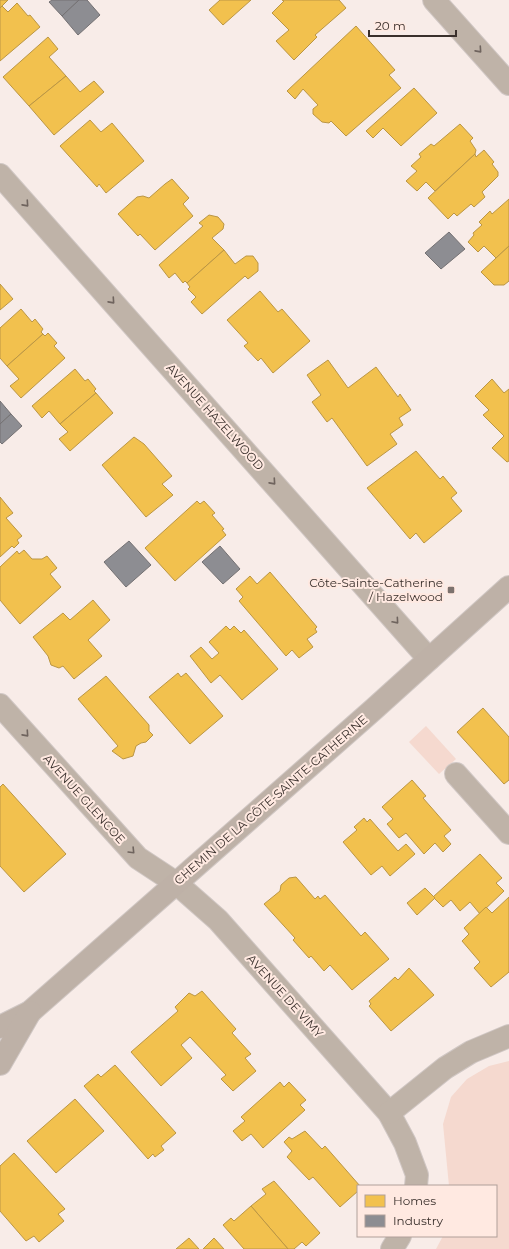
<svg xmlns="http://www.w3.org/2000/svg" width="509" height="1249" viewBox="0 0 509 1249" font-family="Montserrat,sans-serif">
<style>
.green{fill:#f5d9cf}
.homes{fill:#f2c14e;stroke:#bb9644}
.industry{fill:#8d8d92;stroke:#747173}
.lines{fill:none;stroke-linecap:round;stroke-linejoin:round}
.street-casing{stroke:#d0c7c4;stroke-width:24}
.secondary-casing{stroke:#d0c7c4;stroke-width:24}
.street{stroke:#bfb3a8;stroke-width:22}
.secondary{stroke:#beb1a7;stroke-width:22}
.oneway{stroke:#6f645e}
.poi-dot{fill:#7c726e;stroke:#ffe9e1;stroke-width:1.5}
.labels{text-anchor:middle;stroke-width:4;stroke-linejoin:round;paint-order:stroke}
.street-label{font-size:12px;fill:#3a302c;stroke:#ffe9e1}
.poi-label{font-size:12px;fill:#3a302c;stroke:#ffe9e1;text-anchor:end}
</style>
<rect width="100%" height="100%" fill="#f8ece8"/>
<!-- green -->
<g class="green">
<path d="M426,726L456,759L439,774L409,742Z"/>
<path d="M509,1061V1249H436L443,1236H496V1186H449L443,1124L451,1097L467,1079L489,1066Z"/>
</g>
<!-- homes -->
<g class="homes">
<path d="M0,0H8L0,8Z"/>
<path d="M220,0H251L223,25L209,10Z"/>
<path d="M282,0H339L346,8L315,35L317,37L294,60L276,41L289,30L272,13L284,1Z"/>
<path d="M17,3L28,16L30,15L40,27L0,61V8L2,6L8,12Z"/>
<path d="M356,26L395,70L389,75L401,88L346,136L331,121L329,123L322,122L313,114V109L318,105L303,89L295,99L287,91Z"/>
<path d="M48,37L58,49L49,57L66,76L29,106L3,77Z"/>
<path d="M66,76L80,92L94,81L104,92L54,135L29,106Z"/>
<path d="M414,88L437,113L401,146L383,128L373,138L366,131Z"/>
<path d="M90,120L101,132L112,123L144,161L106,193L99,184L97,187L60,146Z"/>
<path d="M460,124L473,138L470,141L476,150L475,154L435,191L426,182L417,191L406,181L417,171L411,166L421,157L419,154L431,144L434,146Z"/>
<path d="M484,150L494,162L492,164L498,172V176L482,192L485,197L474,207L471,204L457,216L454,213L448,219L428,198L475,154L476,157Z"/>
<path d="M172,179L189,198L183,204L193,216L155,250L140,234L138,236L118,214L137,197L143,196L149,198L165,184Z"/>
<path d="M509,199V246L496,258L484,246L478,252L468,242L474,235L473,233L482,225L479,222L490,211L492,214Z"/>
<path d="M209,215L218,217L224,224L223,229L212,238L224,250L187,283L185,281L183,283L175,273L169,278L159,265L203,226L199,223Z"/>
<path d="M509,246V281L504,285H494L481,272Z"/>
<path d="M224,250L235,264L246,256H253L258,263V271L248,279L245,276L202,314L191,302L196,297L188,289L190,287L187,283Z"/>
<path d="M0,284L13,299L0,310Z"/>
<path d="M260,291L278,312L282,309L310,341L273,373L261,358L258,361L244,346L248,343L227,320Z"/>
<path d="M21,309L32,322L35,319L43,329L41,332L43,334L7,366L0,358V328Z"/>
<path d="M48,333L57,343L54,346L65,358L21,398L10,386L19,379L7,366L43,334L45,336Z"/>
<path d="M328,360L348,388L376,367L398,397L400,394L411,410L399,418L403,425L390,434L397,444L367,466L332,418L327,422L312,402L321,395L307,375Z"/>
<path d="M75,369L85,381L88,379L96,389L94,391L96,393L60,424L49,411L42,418L32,406Z"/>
<path d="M492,379L504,393L509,389V461L507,462L492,448L504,436L483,415L489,410L475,396Z"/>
<path d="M96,393L113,413L70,451L59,439L68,432L60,424Z"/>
<path d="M134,437L144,444L172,476L162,484L173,495L146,517L102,465Z"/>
<path d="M416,451L440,479L443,476L457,493L451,498L462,511L424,543L416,533L410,539L367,488Z"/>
<path d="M0,497L13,513L6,518L22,536L17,540L19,543L14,548L12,546L0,557Z"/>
<path d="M197,501L200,504L204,501L215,513L212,515L224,529L222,530L226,535L175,581L145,548Z"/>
<path d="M24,550L32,559H42L47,556L57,568L50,574L61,587L20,624L0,600V567L17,551L19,554Z"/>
<path d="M270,572L317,627L315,629L317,632L307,639L313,647L299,658L292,650L286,656L239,601L243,597L236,589L250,576L257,584Z"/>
<path d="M93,600L110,620L88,640L102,656L74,679L63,666L59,668L51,665L48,656L33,637L63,613L70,620Z"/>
<path d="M226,626L230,630L234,626L241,633L244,630L278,669L242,700L220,675L211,683L190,656L201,647L212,659L219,653L209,642Z"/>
<path d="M178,673L181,677L186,673L223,716L190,744L149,697Z"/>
<path d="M106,676L149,725V731L153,735L146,742L141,743L136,746L133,756L123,759L112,751L118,746L78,699Z"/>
<path d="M483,708L509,737V780L504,784L457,732Z"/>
<path d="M412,780L426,796L423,798L451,830L444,836L451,844L443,852L435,843L424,854L406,833L399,838L387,824L393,819L382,807Z"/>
<path d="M3,784L66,854L24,892L0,866V787Z"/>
<path d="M364,818L367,822L370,819L398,851L406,844L415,854L390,876L382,866L371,875L343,842L357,830L354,827Z"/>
<path d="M480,854L502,878L496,883L504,891L480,914L470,902L460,911L451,900L443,907L433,897Z"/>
<path d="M296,877L315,899L318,896L320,899L325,895L361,936L365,932L389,959L352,990L330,965L324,971L311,956L309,958L293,940L295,938L264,904L280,891L281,885L289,878Z"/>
<path d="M425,888L435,898L417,915L407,903Z"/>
<path d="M509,897V972L491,987L474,968L480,962L462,941L469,934L464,928L486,907L492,913Z"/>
<path d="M409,968L434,995L391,1031L369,1006L371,1004L369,1001L395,977L398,980Z"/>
<path d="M202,991L236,1029L232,1033L251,1054L245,1058L256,1071L233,1091L221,1079L226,1075L190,1037L181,1045L192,1058L161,1086L131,1052L178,1011L175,1007L189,993L195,996Z"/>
<path d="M115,1065L176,1133L161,1146L164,1150L155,1157L153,1154L148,1159L84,1086L98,1074L101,1077Z"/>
<path d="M280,1082L284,1087L289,1082L306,1100L300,1105L305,1110L263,1148L251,1134L242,1141L233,1131L245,1121L241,1117Z"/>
<path d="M75,1099L104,1131L56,1173L27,1141Z"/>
<path d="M305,1131L322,1149L325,1146L360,1186H358V1191L340,1207L313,1177L309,1180L287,1157L292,1151L284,1142L289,1137L292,1139Z"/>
<path d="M14,1153L65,1209L58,1214L64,1221L39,1242L34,1236L26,1241L0,1211V1166Z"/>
<path d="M274,1181L320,1233L306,1246L302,1242L294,1249H288L251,1206L266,1194L262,1189Z"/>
<path d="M251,1206L288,1249H244L223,1225L231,1218L234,1221Z"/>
<path d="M189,1238L199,1249H176Z"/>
<path d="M214,1238L224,1249H203Z"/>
</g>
<!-- industry -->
<g class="industry">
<path d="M52,0H79L62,16L49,2Z"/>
<path d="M79,0H87L100,15L78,35L62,16Z"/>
<path d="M449,232L465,249L441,269L425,253Z"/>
<path d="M0,401L11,414L0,424Z"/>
<path d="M11,414L22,426L2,444L0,442V424Z"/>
<path d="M129,541L151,565L126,587L104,562Z"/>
<path d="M220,546L240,569L223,584L202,562Z"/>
</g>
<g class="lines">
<defs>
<g id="street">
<path d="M434,0L509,84"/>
<path d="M0,175L429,659"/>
<path d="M0,705L138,858L176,883L218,920L389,1113L405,1143L417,1175L416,1186"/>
<path d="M456,774L509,833"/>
<path d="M389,1113L445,1068L471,1052L509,1036"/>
<path d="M392,1249L400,1236"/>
</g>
<g id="secondary">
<path d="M0,1027L30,1012L374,709L509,587"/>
<path d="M0,1064L30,1012"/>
</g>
</defs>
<!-- street casing -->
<use href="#street" class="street-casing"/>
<!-- secondary casing -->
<use href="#secondary" class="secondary-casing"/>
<!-- street -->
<use href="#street" class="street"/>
<!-- secondary -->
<use href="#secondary" class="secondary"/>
</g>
<!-- one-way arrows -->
<defs><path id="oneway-chevron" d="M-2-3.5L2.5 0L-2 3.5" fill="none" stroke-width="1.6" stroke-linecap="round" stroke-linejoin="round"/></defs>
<g class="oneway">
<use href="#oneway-chevron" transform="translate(479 50) rotate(48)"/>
<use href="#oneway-chevron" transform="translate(26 204) rotate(48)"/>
<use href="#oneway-chevron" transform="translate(112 301) rotate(48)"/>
<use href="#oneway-chevron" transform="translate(273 482) rotate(48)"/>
<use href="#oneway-chevron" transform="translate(396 621) rotate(49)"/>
<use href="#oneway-chevron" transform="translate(26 734) rotate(48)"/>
<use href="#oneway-chevron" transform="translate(132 851) rotate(46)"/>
</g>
<!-- markers -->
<rect class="poi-dot" x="447" y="586" width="8" height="8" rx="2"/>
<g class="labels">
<!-- street labels -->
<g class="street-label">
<text transform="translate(215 417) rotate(48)" y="4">AVENUE HAZELWOOD</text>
<text transform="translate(84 799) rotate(48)" y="4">AVENUE GLENCOE</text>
<text transform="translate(271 800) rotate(-41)" y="4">CHEMIN DE LA CÔTE-SAINTE-CATHERINE</text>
<text transform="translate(285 996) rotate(48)" y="4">AVENUE DE VIMY</text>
</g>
<!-- poi labels -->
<g class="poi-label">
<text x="443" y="587">Côte-Sainte-Catherine<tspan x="443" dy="14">/ Hazelwood</tspan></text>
</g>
</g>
<!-- legend -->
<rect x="357" y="1185" width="140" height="52" fill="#ffe9e1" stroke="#b09f99"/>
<rect x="365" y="1195" width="20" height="12" fill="#f2c14e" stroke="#b09f99"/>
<text x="393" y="1205" font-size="12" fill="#3a302c">Homes</text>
<rect x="365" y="1215" width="20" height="12" fill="#8d8d92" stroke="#b09f99"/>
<text x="393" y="1225" font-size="12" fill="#3a302c">Industry</text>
<!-- scale -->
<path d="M369 30v6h87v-6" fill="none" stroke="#3a302c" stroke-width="2"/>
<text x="375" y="30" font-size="12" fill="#3a302c" stroke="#ffe9e1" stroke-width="3" paint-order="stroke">20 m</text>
</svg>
